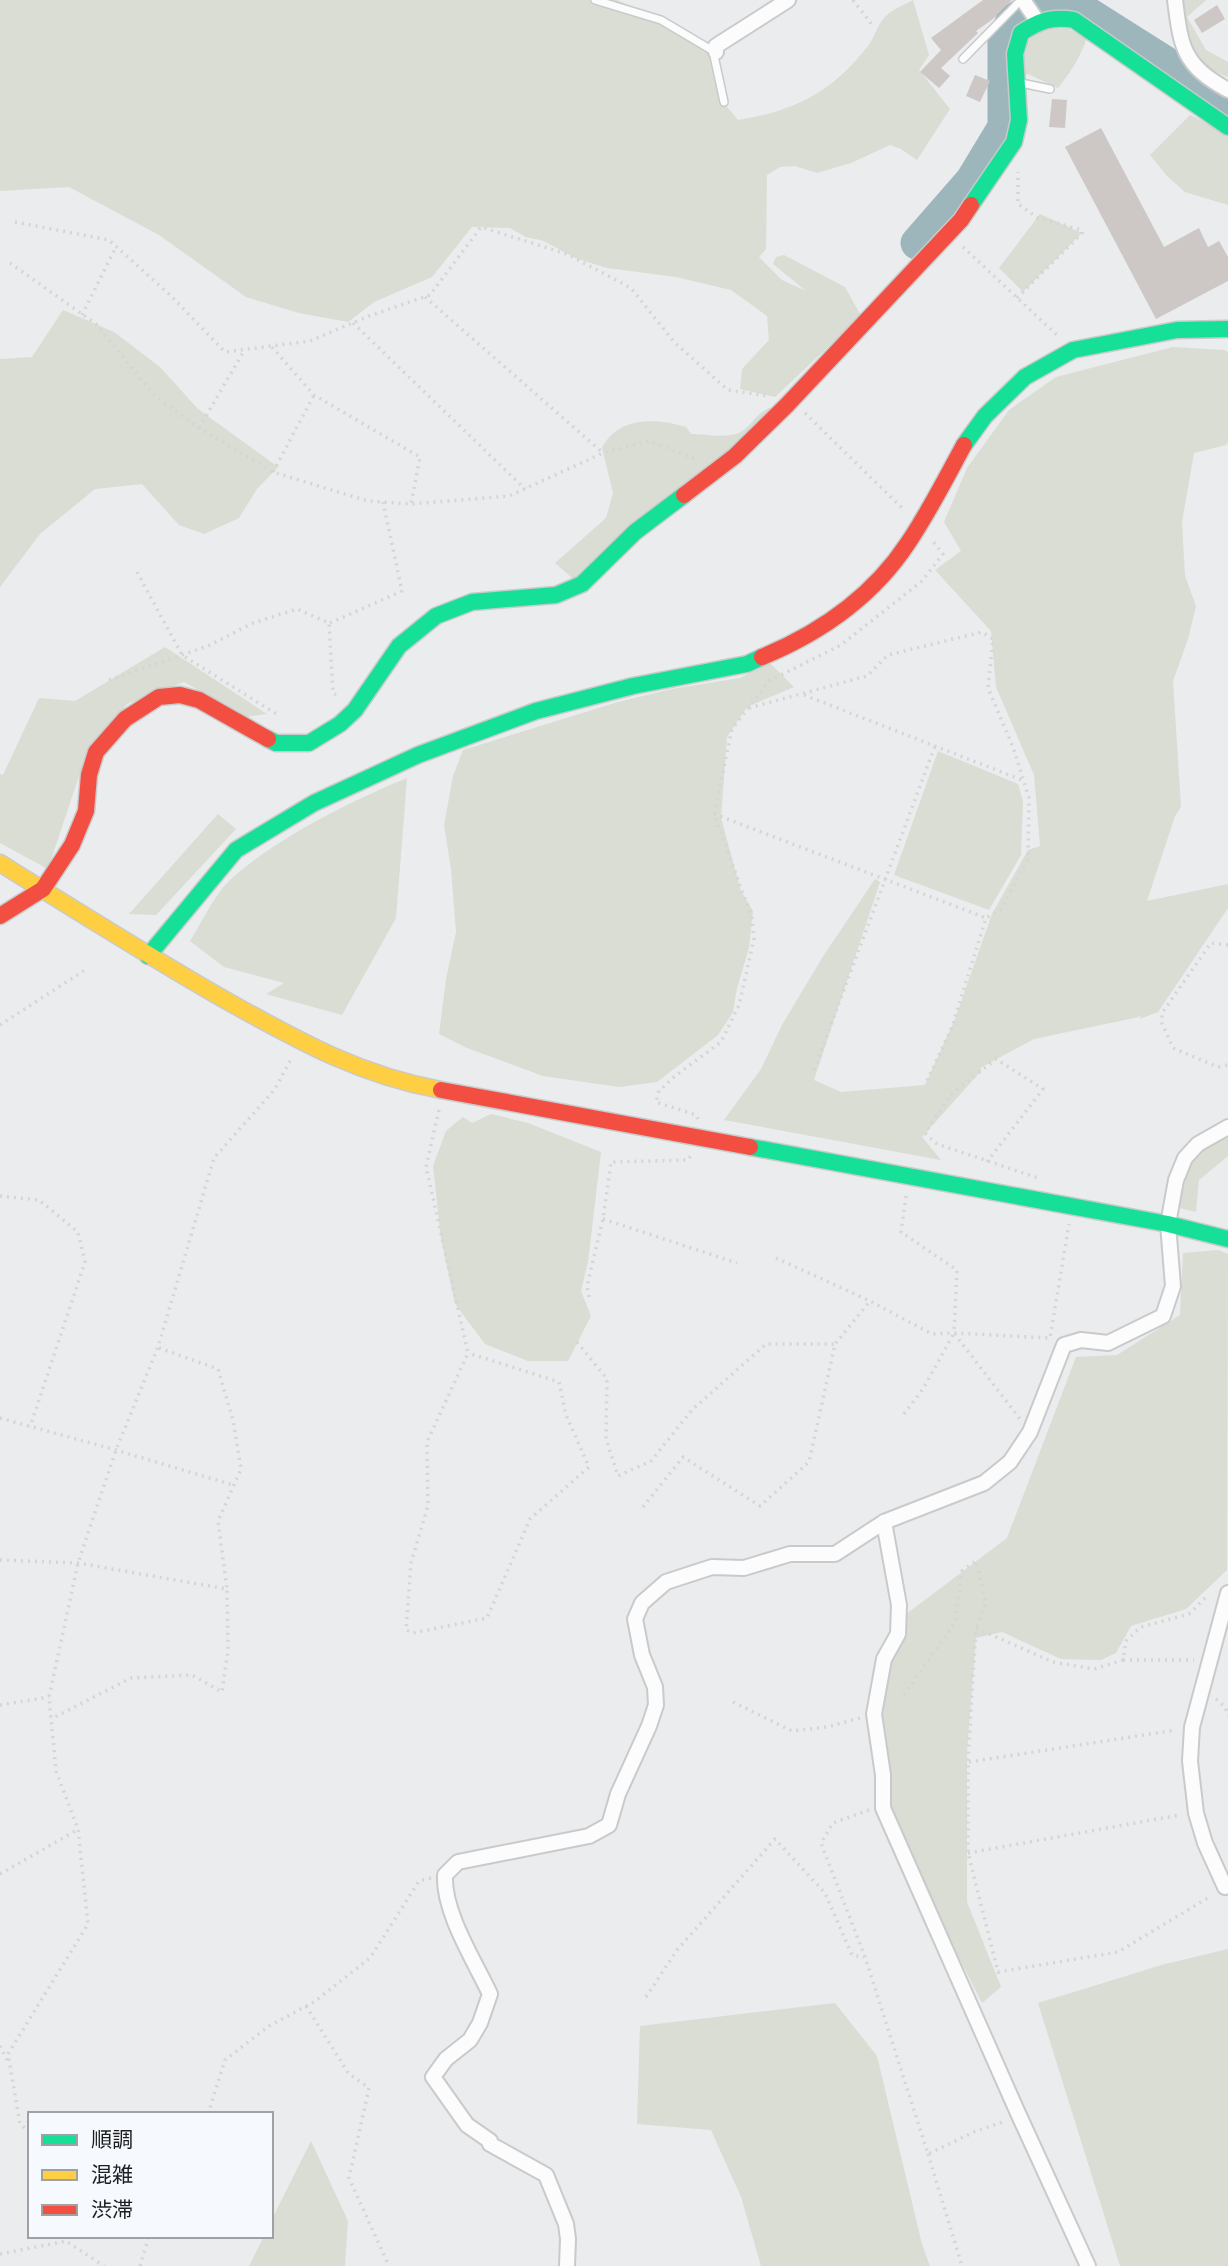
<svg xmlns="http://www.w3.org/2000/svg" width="1228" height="2266" viewBox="0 0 1228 2266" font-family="'Space Grotesk','Noto Sans JP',sans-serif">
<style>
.green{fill:#d9ddd4}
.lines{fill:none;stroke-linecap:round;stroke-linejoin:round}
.river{stroke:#9cb6bc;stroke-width:33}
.building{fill:#cdc8c6}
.lane-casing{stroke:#c8cacc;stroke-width:10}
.street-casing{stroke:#c8cacc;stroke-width:18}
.fast-casing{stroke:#c8cacc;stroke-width:19}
.slow-casing{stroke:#c8cacc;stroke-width:19}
.jam-casing{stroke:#c8cacc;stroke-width:19}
.path{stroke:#d4d5d5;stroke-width:3.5;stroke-dasharray:2 5;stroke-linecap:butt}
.lane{stroke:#fcfcfc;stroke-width:7}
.street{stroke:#fcfcfc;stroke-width:14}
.fast{stroke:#16e098;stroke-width:16}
.slow{stroke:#ffcf43;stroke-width:16}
.jam{stroke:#f24e42;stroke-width:16}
</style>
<rect width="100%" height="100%" fill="#eaecee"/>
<!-- green -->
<g class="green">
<path d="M0,0H617L644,12L716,52L718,96L738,120C795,111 832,92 868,46C875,37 877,25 885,17C891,10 904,5 913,0L929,55L919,70L950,109L917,160L901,149L890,145L851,163L817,173L795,166L780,167L767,175L766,249L759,257L782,280L806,291L773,264L776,257L784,255L845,287L861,316L775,397L740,389L742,369L769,340L767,316L731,290L676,277L607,268L575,258L544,241L526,237L510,228L472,227L432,277L374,302L348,322L299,313L246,297L159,235L69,187L0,191Z"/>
<path d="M1180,0H1206L1187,17L1206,50L1228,62V77C1183,58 1188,44 1180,0Z"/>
<path d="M1042,27L1068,29L1087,38C1080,57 1071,72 1058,88L1028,74L1023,76L1018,52L1031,34Z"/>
<path d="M1190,115L1228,134V205L1185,192L1167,176L1150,155Z"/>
<path d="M1040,214L1082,233L1023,292L999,268Z"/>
<path d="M63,310L114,332L160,367L198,409L278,467L257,489L239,518L204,534L179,525L142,484L95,489L40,534L0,587V359L32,357Z"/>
<path d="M1173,347L1224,350L1228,352V442L1226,445L1194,453L1182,522L1185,576L1196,606L1188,639L1173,681L1181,807L1175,816L1147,901L1228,884V908L1158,1012L1140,1019L1141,1015L1139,1017L1034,1039L980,1068L982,1070L922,1137L941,1160L724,1120L761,1069L782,1025L822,958L875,879L880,882L814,1080L841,1092L925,1085L955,1019L992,914L1028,850L1040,846L1034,775L996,687L991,631L935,570L961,551L944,522L967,468L1009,410L1056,377Z"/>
<path d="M771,407L759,428L580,585L555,563L606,518L613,493L602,448C618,416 657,418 686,427L691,434C705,434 728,439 741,432C752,425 755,414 771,407Z"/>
<path d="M165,647L267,714L246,717L184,682L127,704L84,761L48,869L0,843V774L3,775L39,698L75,701Z"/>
<path d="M770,663L794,687L747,707L727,737L721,818L741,891L753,911L749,948L737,988L733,1012L718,1035L657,1082L619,1087L543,1076L467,1048L439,1034L446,979L456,932L451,869L444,825L453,776L463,750L618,702L672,689L740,678Z"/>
<path d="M938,751L1018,784L1023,801L1021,855L989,910L894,875Z"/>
<path d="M407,778L396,918L342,1015L266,994L284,983L224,967L190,941C201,924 214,896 228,882C272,840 351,801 407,778Z"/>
<path d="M218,814L236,829L156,915L129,914Z"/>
<path d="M491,1114L528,1123L601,1152L588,1262L581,1291L591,1316L568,1361H528L485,1344L455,1304L441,1239L433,1166L446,1131L463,1117L472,1123Z"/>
<path d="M1228,1135V1156L1199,1180L1196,1212L1179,1208C1184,1163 1190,1157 1228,1135Z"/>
<path d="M1218,1250L1228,1254L1227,1570L1186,1609L1131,1626L1116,1653L1101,1660L1061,1659L1002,1632L976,1638L967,1751V1902L1001,1987L982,2003L886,1814L874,1714L905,1615L1007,1538L1076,1357L1117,1355L1180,1315L1183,1253Z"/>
<path d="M1228,1949V2266H1120L1038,2003L1165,1964Z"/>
<path d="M835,2003L877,2056L922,2244L930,2266H761L741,2197L711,2130L637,2124L640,2026Z"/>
<path d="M311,2141L348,2221L345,2266H249L264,2236H271V2221Z"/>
</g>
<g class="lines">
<!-- river -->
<path class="river" d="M917,243L972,180L1004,127V40L1012,21L1036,6L1059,3L1084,11L1228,102"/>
</g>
<!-- building -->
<g class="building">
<path d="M983,0H1012L993,19L976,31L978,33L941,68L950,76L939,88L920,72L941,50L931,38Z"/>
<path d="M1217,5L1225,19L1202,33L1194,20Z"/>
<path d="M975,75L990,81L980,102L966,96Z"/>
<path d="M1052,99L1067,100L1065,128L1049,127Z"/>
<path d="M1101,128L1164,247L1199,228L1208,247L1219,241L1228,257V281L1156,319L1065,147Z"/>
</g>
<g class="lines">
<defs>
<g id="lane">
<path d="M595,0L661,20L715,52"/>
<path d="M713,51L724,102"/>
<path d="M963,59L1021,0"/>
<path d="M1021,83L1050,89"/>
</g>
<g id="street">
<path d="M1023,0L1038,22"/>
<path d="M1175,0C1181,48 1183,65 1228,90"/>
<path d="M716,52V46L788,0"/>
<path d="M884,1522L899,1605L898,1634L884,1659L874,1714L883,1775V1808L1017,2111L1088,2266"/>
<path d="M1225,1887L1205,1843L1196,1813L1190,1761L1192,1727L1228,1593"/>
<path d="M567,2266L568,2239L566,2224L546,2175L490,2144V2141L467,2125L433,2077L446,2059L470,2040L480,2023L490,1994C474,1960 443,1912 445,1875L458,1862L589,1836L609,1825L618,1794L649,1726L656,1705L655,1687L642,1655L635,1619L642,1603L666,1582L712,1567L744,1568L790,1554H835L884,1522L984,1483L1010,1462L1030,1432L1064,1345L1081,1340L1108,1343L1163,1316L1173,1286L1168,1224L1176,1180L1185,1158L1198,1144L1228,1127"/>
</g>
<g id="fast">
<path d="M971,205L1014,142L1019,120L1015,54L1021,33C1039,21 1052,16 1074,20L1228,127"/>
<path d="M964,445L985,416L1025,377L1073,350L1177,330L1228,329"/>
<path d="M268,739L276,743H309L340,724L355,710L399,646L436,616L472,602L556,595L582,584L635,532L684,495"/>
<path d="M148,956L236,850L314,803L418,755L536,711L633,686L747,664L762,657"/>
<path d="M750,1147L1168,1224L1228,1239"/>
</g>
<path id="slow" d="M0,863C75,910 150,957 227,1001C299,1041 359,1075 441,1090"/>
<g id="jam">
<path d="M684,495L735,456L787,405L961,220L971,205"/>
<path d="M762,657C820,633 873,596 908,543C929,512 946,478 964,445"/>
<path d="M0,916L43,889L72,845L86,811L89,775L96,752L125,719L159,697L180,695L199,700L268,739"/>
<path d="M441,1090L750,1147"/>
</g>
</defs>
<!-- lane casing -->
<use href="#lane" class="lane-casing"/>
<!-- street casing -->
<use href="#street" class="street-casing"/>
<!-- fast casing -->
<use href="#fast" class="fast-casing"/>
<!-- slow casing -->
<use href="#slow" class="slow-casing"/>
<!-- jam casing -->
<use href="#jam" class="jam-casing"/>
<!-- path -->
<g class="path">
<path d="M853,0L873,26"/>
<path d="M15,222L109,240L171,296L225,352L310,341L369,316L430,295L481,227L567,254L631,288L674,342L728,390L768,396"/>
<path d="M963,247L1059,337"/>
<path d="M10,263L96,324L155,396L199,428L273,472L368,501L411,504L509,496L603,453L650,441L697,460"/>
<path d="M425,297L602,452"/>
<path d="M1017,298L1082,233V230L1038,218L1018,204V172"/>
<path d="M82,315L116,247"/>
<path d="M353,323L525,489"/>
<path d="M272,347L314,395L420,457L411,504"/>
<path d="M805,413L904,510"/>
<path d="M199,428L244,351"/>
<path d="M273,472L314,395"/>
<path d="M137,572L182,655L278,715"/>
<path d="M330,623L402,591L383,502"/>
<path d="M109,680L208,646L253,623L297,609L329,623L333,693L339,697"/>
<path d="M804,695L1022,780"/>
<path d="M749,708L867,676L888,655L982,632L993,639L988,688L1013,747L1029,798L1028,859L1001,909L986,918L952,1027L925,1085"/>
<path d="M714,814L986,918"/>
<path d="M1228,945L1211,943L1162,1013V1023L1173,1048L1218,1067L1228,1065"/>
<path d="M0,1025L88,968"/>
<path d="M814,1070L935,746"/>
<path d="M439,1110L426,1167L468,1353L427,1442L428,1506L411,1563L406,1630L413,1633L487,1618L530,1519L589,1467L566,1415L559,1382L468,1353"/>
<path d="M698,1119L696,1115L656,1102L659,1091L675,1076L721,1042L739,1005L754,939L752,918L714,814L732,729L769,681L841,645L922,581L943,554L931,539"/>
<path d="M987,1162L1043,1089L996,1059L950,1095L925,1133L937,1144L1041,1179"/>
<path d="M0,1196L39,1200L78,1232L85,1262L30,1427"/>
<path d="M906,1196L901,1232L957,1270L954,1333L1020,1419"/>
<path d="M603,1219L737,1263"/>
<path d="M776,1258L870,1301L932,1334L954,1333L1050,1338L1069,1224"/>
<path d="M589,1297L587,1286L603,1219L611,1162L688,1160L692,1154"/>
<path d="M577,1342L607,1379L606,1439L618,1476L651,1461L692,1410L766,1344H835"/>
<path d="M159,1348L218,1369L233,1420L241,1469L218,1521L227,1589"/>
<path d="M904,1414L923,1389L954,1333"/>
<path d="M0,1418L116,1450L233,1485"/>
<path d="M643,1507L683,1457L760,1506L809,1462L835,1344L870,1301"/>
<path d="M0,1560L78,1563L227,1589L228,1650L222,1692L192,1675L131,1678L51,1719"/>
<path d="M1205,1598L1189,1614L1141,1627L1126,1641L1123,1660L1094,1669L1053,1662L976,1628L968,1762V1853L998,1972L1118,1952L1211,1896"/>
<path d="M1123,1660H1194"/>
<path d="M904,1695L955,1622L962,1571L976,1561L986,1602L976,1628"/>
<path d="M1216,1699L1225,1707L1228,1716"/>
<path d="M733,1702L792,1731L827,1727L860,1718"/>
<path d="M0,1705L49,1697"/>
<path d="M969,1762L1176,1730"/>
<path d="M869,1810L833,1823L821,1843L865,1957L928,2154L976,2131L1006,2121"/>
<path d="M968,1853L1180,1815"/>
<path d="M0,1874L77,1830"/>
<path d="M646,1997L677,1950L775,1839L825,1893L852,1955L864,1957"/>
<path d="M306,2006L349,2074L369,2088L349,2178L389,2266"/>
<path d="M0,2046L7,2060"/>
<path d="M208,2114L225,2060L269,2026L314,2002L370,1958L419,1881L431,1878"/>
<path d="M30,2132L20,2124L8,2054L88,1924L78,1829L56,1771L49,1697L78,1563L116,1450L158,1347L214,1158L275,1089L291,1059"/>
<path d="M928,2154L962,2266"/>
<path d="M0,2254L66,2241L104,2266"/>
<path d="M140,2266L149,2236"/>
</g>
<!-- lane -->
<use href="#lane" class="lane"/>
<!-- street -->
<use href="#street" class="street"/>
<!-- fast -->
<use href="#fast" class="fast"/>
<!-- slow -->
<use href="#slow" class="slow"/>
<!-- jam -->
<use href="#jam" class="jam"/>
</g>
<!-- legend -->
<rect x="28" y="2112" width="245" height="126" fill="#f6f9fd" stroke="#9fa1a5" stroke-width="2"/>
<rect x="42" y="2135" width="35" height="10" fill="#16e098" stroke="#9fa1a5" stroke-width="2"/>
<text x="91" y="2147" font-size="21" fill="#1d1e20">順調</text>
<rect x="42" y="2170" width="35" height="10" fill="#ffcf43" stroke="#9fa1a5" stroke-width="2"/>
<text x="91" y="2182" font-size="21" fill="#1d1e20">混雑</text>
<rect x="42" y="2205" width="35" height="10" fill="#f24e42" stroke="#9fa1a5" stroke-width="2"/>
<text x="91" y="2217" font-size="21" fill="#1d1e20">渋滞</text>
</svg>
